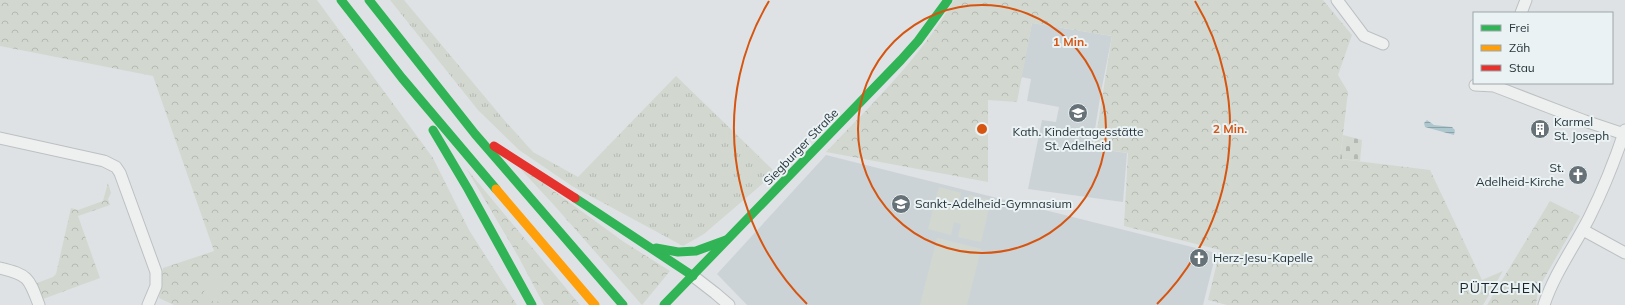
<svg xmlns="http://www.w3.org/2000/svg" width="1625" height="305" viewBox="0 0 1625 305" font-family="Mulish,sans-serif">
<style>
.built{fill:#ccd3d7}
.grass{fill:url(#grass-tufts)}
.forest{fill:url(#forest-crowns)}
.cemetery{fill:url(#cemetery-stones)}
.pitch{fill:#d2d8cf}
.water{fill:url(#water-rules)}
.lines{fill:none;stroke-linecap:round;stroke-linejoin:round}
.street-casing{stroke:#bdc0c2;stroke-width:13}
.street{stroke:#eef0f0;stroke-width:11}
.fast{stroke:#30b455;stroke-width:9}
.slow{stroke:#ff9f0a;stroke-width:9}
.jam{stroke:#e5322d;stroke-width:9}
.ring{fill:none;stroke:#d55511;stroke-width:2}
.labels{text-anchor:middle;stroke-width:4;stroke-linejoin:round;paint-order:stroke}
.poi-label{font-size:12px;fill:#26353c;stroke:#ebf2f4;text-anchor:start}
.street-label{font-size:12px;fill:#26353c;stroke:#ebf2f4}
.quarter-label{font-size:14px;letter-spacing:1px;fill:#19262c;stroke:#ebf2f4}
.centre{fill:#d55511;stroke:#ebf2f4;stroke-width:2}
.ring-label{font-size:12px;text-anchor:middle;font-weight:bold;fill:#d55511;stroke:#ebf2f4;stroke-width:4;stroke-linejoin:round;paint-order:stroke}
</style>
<defs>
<pattern id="grass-tufts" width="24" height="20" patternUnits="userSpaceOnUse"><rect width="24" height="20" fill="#d2d8cf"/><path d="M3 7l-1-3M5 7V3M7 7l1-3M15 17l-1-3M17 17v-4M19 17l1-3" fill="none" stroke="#b4bab3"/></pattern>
<pattern id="forest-crowns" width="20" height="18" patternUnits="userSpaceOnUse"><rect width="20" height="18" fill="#d2d8cf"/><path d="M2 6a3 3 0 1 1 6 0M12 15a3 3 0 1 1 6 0" fill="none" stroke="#b4bab3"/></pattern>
<pattern id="cemetery-stones" width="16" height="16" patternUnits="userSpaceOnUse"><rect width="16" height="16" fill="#d2d8cf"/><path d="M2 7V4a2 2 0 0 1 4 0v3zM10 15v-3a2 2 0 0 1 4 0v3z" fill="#b4bab3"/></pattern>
<pattern id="water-rules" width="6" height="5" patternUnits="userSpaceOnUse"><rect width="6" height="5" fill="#adc7cf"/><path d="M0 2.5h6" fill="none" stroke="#8da2a9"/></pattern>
</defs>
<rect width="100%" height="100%" fill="#dee2e4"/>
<!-- built -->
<g class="built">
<path d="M1032,23L1112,36L1101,92L1092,148L1127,153L1123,202L1028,189L1042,120L1056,122L1059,107L1027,101L1031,79L1021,77Z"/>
<path d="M826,155L1216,253L1203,305H747L717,274Z"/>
</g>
<!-- grass -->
<path class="grass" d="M390,0H404L505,121L533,152L578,177L676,76L775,172L767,180L704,234L683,246L572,186L519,150L478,110Z"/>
<!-- forest -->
<g class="forest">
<path d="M0,0H317L433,158L469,230L517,305H174L159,298L163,268L214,251L153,76L0,46Z"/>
<path d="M954,0H1323L1352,35L1338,75L1348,92L1340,159L1430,170L1482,280L1503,271L1483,305H1227L1208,300L1220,250L1124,226L1128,153L1094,148L1112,36L1032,23L1017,102L988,100V182L826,152C872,104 920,58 954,0Z"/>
<path d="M514,162L624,242L670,271L642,305L553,204Z"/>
<path d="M466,168L580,305H544L518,256Z"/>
<path d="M108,183L111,193L108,199L110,205L78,216L100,278L43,299L37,283L53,277L56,274L71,208L78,210L103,201Z"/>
<path d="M1550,201L1580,216L1538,289L1536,305H1487Z"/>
</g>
<!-- cemetery -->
<path class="cemetery" d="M1343,135L1362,140L1360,161L1340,159Z"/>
<!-- pitch -->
<g class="pitch">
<path d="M939,187L961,193L958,206L966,207L969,195L991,200L981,242L958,237L961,224L954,222L951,235L928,229Z"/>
<path d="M937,238L981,249L967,305H920Z"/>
<path d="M212,275L226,282L217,303L202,296Z"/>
</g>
<!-- water -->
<path class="water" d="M1427,120L1434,125L1452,127L1455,130L1454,135L1425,127L1424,123Z"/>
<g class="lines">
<defs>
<g id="street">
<path d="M1337,0L1364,36L1383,44"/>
<path d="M1521,13L1526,0"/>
<path d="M1475,85L1494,86L1585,121L1624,134"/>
<path d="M0,138L104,161L116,167L120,173L156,272V286L148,305"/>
<path d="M1583,230L1625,253"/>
<path d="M0,268C29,275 29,278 39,305"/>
<path d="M693,276L715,293L729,305"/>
<path d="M1544,305C1554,274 1574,247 1589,218C1603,190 1615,160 1625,130"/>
</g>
</defs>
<!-- street casing -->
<use href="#street" class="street-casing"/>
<!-- street -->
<use href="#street" class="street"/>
<!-- fast -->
<g class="fast">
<path d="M341,0L402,78L496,189"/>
<path d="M369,0L475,134L623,305"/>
<path d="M433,130L468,189L532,305"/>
<path d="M575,198L693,276"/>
<path d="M656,248L678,252L696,251L726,240"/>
<path d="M664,305L901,60L918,41L948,0"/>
</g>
<!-- slow -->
<path class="slow" d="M496,189L595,305"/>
<!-- jam -->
<path class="jam" d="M494,146L575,198"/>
</g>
<!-- distance rings -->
<g class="ring">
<circle cx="982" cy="129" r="124"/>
<path d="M807 304A248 248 0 0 1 769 1M1195 1A248 248 0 0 1 1157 304"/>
</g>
<!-- icons -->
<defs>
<symbol id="school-disc" viewBox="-11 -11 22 22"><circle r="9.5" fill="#667277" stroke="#ebf2f4"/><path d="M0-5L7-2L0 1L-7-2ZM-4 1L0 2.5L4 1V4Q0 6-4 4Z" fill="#fff"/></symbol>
<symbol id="building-disc" viewBox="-11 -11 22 22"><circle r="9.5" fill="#667277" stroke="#ebf2f4"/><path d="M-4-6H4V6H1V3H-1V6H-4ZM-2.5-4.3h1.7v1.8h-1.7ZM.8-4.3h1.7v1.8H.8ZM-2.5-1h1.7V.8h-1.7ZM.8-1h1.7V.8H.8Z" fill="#fff"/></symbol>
<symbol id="church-disc" viewBox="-11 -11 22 22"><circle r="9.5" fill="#667277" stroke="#ebf2f4"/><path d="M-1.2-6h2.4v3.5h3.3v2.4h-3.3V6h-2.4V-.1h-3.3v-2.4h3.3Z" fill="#fff"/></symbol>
</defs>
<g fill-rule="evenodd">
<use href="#school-disc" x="1067" y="102" width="22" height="22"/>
<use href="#building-disc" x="1529" y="118" width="22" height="22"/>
<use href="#church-disc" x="1567" y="164" width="22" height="22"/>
<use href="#school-disc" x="890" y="193" width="22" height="22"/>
<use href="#church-disc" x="1188" y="247" width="22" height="22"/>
</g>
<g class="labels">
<!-- poi labels -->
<g class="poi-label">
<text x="1554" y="126">Karmel<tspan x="1554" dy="14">St. Joseph</tspan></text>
<text x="1078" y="136" text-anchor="middle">Kath. Kindertagesstätte<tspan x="1078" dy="14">St. Adelheid</tspan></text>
<text x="1564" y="172" text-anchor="end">St.<tspan x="1564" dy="14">Adelheid-Kirche</tspan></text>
<text x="915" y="208">Sankt-Adelheid-Gymnasium</text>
<text x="1213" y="262">Herz-Jesu-Kapelle</text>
</g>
<!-- street labels -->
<g class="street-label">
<text transform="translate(801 147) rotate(-46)" y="4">Siegburger Straße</text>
</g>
<!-- quarter labels -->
<g class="quarter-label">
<text x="1501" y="293">PÜTZCHEN</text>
</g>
</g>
<circle cx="982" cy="129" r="6" class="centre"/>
<g class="ring-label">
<text x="1070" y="46">1 Min.</text>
<text x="1230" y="133">2 Min.</text>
</g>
<!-- legend -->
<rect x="1473" y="12" width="140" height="72" fill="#ebf2f4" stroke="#9ca6aa"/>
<rect x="1481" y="25" width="20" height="6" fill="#30b455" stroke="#9ca6aa"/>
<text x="1509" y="32" font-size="12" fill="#26353c">Frei</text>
<rect x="1481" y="45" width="20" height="6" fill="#ff9f0a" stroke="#9ca6aa"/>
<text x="1509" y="52" font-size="12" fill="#26353c">Zäh</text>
<rect x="1481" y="65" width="20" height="6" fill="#e5322d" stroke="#9ca6aa"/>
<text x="1509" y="72" font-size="12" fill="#26353c">Stau</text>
</svg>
